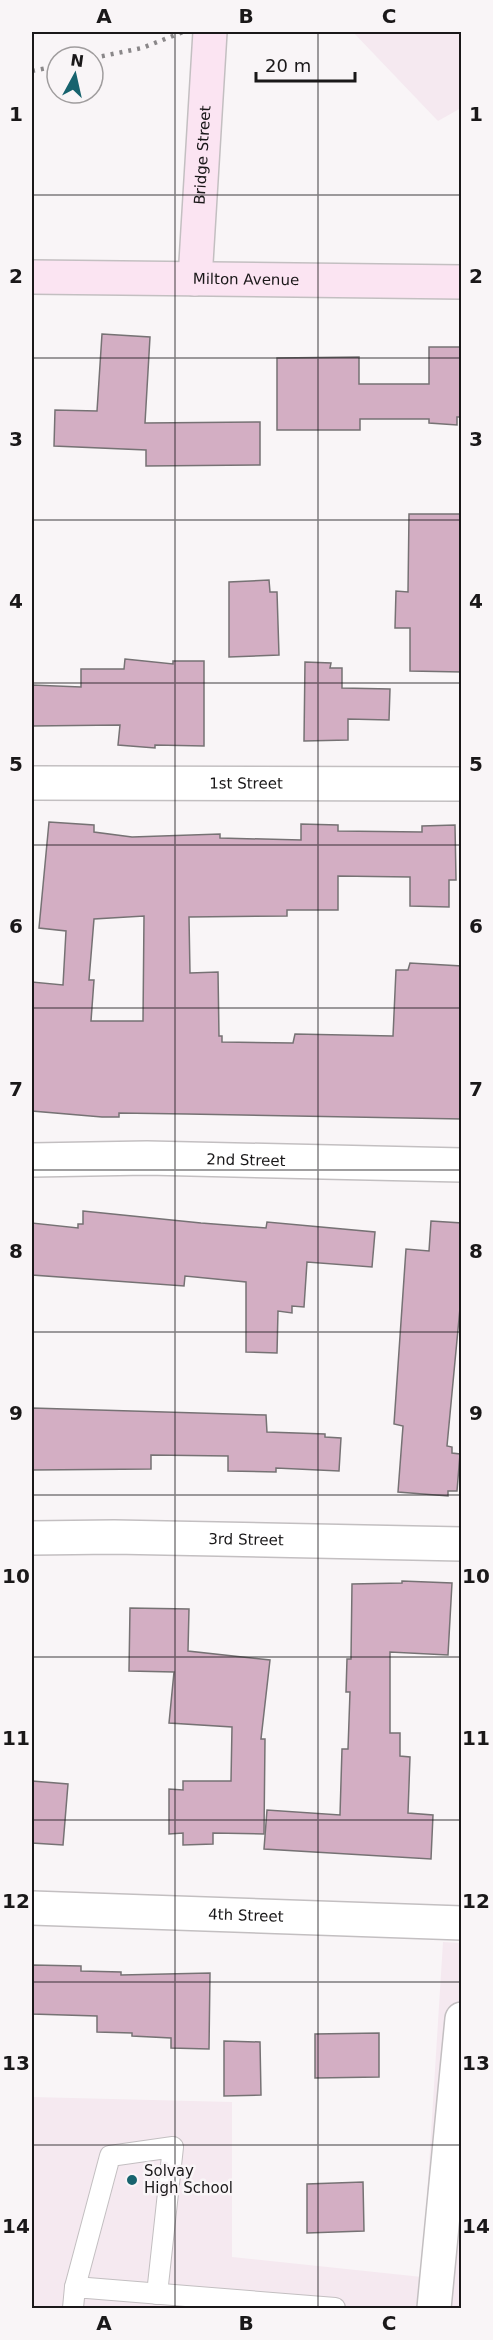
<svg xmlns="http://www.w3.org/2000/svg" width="493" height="2340" viewBox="0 0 493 2340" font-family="'DejaVu Sans',sans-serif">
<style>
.built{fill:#f5e9f0}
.building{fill:#d3aec3;stroke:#767274;stroke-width:1.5;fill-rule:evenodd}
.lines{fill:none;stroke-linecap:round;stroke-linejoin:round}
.lane-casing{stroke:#c3bfc1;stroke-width:22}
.street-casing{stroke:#c3bfc1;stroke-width:36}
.secondary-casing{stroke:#c3bfc1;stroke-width:36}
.lane{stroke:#fff;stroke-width:20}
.street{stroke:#fff;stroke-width:33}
.secondary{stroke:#fbe4f2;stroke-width:33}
.rail{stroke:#8a8789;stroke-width:4.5;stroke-dasharray:3 6;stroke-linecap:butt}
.grid{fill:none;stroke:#1a1819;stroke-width:1.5;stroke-opacity:0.55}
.poi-dot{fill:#17636e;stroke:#f9f5f7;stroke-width:2}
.labels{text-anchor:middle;stroke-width:5;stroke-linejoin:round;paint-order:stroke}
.street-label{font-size:15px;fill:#1a1819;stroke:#f9f5f7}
.poi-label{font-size:15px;fill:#1a1819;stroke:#f9f5f7;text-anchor:start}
.neatline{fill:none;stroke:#1a1819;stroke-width:2}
.grid-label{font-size:20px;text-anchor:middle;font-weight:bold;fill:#1a1819}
</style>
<rect width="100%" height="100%" fill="#f9f5f7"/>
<!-- built -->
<g class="built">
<path d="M353,32H461V108L438,121Z"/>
<path d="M443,1942L461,1943V2308H32V2097L232,2102V2257L422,2277Z"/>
</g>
<!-- building -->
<g class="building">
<path d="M102,334L150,337L145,423L260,422V465L146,466V450L54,446L55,410L97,411Z"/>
<path d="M429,347H462V417H457V425L429,423V419H360V430H277V358L359,357V384H429Z"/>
<path d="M409,514H462V672L410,671V628H395L396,591L408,592Z"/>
<path d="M269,580L270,592H277L279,655L229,657V582Z"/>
<path d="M125,659L173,664V661H204V746L155,745V748L118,745L120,725L32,726V685L81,687V669H124Z"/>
<path d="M305,662L331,663L330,668H342V688L390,689L389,720L348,719V740L304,741Z"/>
<path d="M49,822L94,825V832L132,837L220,834V838L301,840V824L338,825V831L422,832V826L455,825L456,880H449V907L410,906V877L338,876V910H287V916L189,917L190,973L218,972L219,1036H222V1042L293,1043L295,1034L393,1036L396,970H408L410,963L462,966V1119L187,1114L119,1113V1117H102L32,1111V982L63,985L66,931L39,928ZM144,916L143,1021H91L94,980H89L94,919Z"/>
<path d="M83,1211L201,1223L266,1228L267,1222L375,1232L372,1267L307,1262L304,1307L292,1306V1313L278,1311L277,1353L246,1352V1282L185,1276L184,1286L32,1275V1223L78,1228V1224H83Z"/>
<path d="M431,1221L462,1223V1287L447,1446L452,1447V1453L460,1454L457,1491H448V1496L398,1492L403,1426L394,1424L406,1249L429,1251Z"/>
<path d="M32,1408L266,1415L267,1432L325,1434V1437L341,1438L339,1471L276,1468V1472L228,1471V1456L151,1455V1469L32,1470Z"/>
<path d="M402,1581L452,1583L448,1655L390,1652V1733H400V1756L410,1757L408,1813L433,1815L431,1859L264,1849L267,1810L340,1815L342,1749H348L350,1692H346L347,1659H351L352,1584L402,1583Z"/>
<path d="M130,1608L189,1609L188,1651L270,1660L261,1739H265L264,1834L213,1833V1844L183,1845V1833L169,1834V1789L183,1790V1781H231L232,1727L169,1723L174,1672L129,1671Z"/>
<path d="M32,1781L68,1784L63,1845L32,1843Z"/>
<path d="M32,1965L81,1966V1971L121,1972V1975L210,1973L209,2049L171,2048V2038L132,2036V2033L97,2032V2016L32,2014Z"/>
<path d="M379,2033V2077L315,2078V2034Z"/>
<path d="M224,2041L260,2042L261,2095L224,2096Z"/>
<path d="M363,2182L364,2231L307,2233V2184Z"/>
</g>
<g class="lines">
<defs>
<g id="lane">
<path d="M75,2287L110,2156L173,2147L157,2294"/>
<path d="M73,2308L75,2287L335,2308"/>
</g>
<g id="street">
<path id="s1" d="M32,783L462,784"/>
<path id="s2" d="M32,1160L147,1158L462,1165"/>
<path id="s3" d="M32,1538L114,1537L462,1544"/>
<path id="s4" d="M32,1908L462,1923"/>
<path d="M434,2308L462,2019"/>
</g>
<g id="secondary">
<path id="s5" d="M32,277L462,282"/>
<path id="s6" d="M195,279L210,32"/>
</g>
</defs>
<!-- lane casing -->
<use href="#lane" class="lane-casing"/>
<!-- street casing -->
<use href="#street" class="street-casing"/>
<!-- secondary casing -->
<use href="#secondary" class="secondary-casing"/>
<!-- lane -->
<use href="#lane" class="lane"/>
<!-- street -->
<use href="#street" class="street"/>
<!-- secondary -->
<use href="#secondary" class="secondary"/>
<!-- rail -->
<g class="rail">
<path d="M93,58L142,48L183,32"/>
<path d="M32,71L57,66"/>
</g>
</g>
<!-- grid -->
<path class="grid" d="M175,32V2308M318,32V2308M32,195H462M32,358H462M32,520H462M32,683H462M32,845H462M32,1008H462M32,1170H462M32,1332H462M32,1495H462M32,1657H462M32,1820H462M32,1982H462M32,2145H462"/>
<!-- markers -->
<circle class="poi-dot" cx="132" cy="2180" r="6"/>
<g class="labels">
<!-- street labels -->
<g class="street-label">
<text dy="5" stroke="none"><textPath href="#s6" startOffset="124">Bridge Street</textPath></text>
<text dy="5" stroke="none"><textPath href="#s5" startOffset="214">Milton Avenue</textPath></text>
<text dy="5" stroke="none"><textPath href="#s1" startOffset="214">1st Street</textPath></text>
<text dy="5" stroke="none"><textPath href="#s2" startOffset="214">2nd Street</textPath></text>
<text dy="5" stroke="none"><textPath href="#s3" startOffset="214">3rd Street</textPath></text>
<text dy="5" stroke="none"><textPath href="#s4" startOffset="214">4th Street</textPath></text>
</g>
<!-- poi labels -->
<g class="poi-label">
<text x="144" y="2176">Solvay<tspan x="144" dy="17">High School</tspan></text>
</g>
</g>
<!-- border -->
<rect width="493" height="2340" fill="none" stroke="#f9f5f7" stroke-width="66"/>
<!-- north arrow -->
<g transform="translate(75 75) rotate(8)"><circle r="28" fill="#f9f5f7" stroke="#a09d9e" stroke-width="1.5"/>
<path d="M0-4.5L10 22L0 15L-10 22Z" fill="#17636e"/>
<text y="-9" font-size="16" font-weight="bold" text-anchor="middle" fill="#1a1819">N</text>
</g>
<!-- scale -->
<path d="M256 72v9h99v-9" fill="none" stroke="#1a1819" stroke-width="3"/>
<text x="265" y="72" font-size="18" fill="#1a1819" stroke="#f9f5f7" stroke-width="4.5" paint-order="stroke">20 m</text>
<rect x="33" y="33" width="427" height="2274" class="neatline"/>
<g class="grid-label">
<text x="104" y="23">A</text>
<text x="246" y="23">B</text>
<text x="389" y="23">C</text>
<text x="16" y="121">1</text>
<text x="476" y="121">1</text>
<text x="16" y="283">2</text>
<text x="476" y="283">2</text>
<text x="16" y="446">3</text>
<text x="476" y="446">3</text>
<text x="16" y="608">4</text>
<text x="476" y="608">4</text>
<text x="16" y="771">5</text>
<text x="476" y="771">5</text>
<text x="16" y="933">6</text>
<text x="476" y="933">6</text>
<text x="16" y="1096">7</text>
<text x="476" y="1096">7</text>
<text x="16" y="1258">8</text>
<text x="476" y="1258">8</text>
<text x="16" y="1420">9</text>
<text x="476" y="1420">9</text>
<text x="16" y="1583">10</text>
<text x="476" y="1583">10</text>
<text x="16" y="1745">11</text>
<text x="476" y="1745">11</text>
<text x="16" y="1908">12</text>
<text x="476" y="1908">12</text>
<text x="16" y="2070">13</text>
<text x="476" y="2070">13</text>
<text x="16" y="2233">14</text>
<text x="476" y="2233">14</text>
<text x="104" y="2330">A</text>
<text x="246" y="2330">B</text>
<text x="389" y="2330">C</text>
</g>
</svg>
